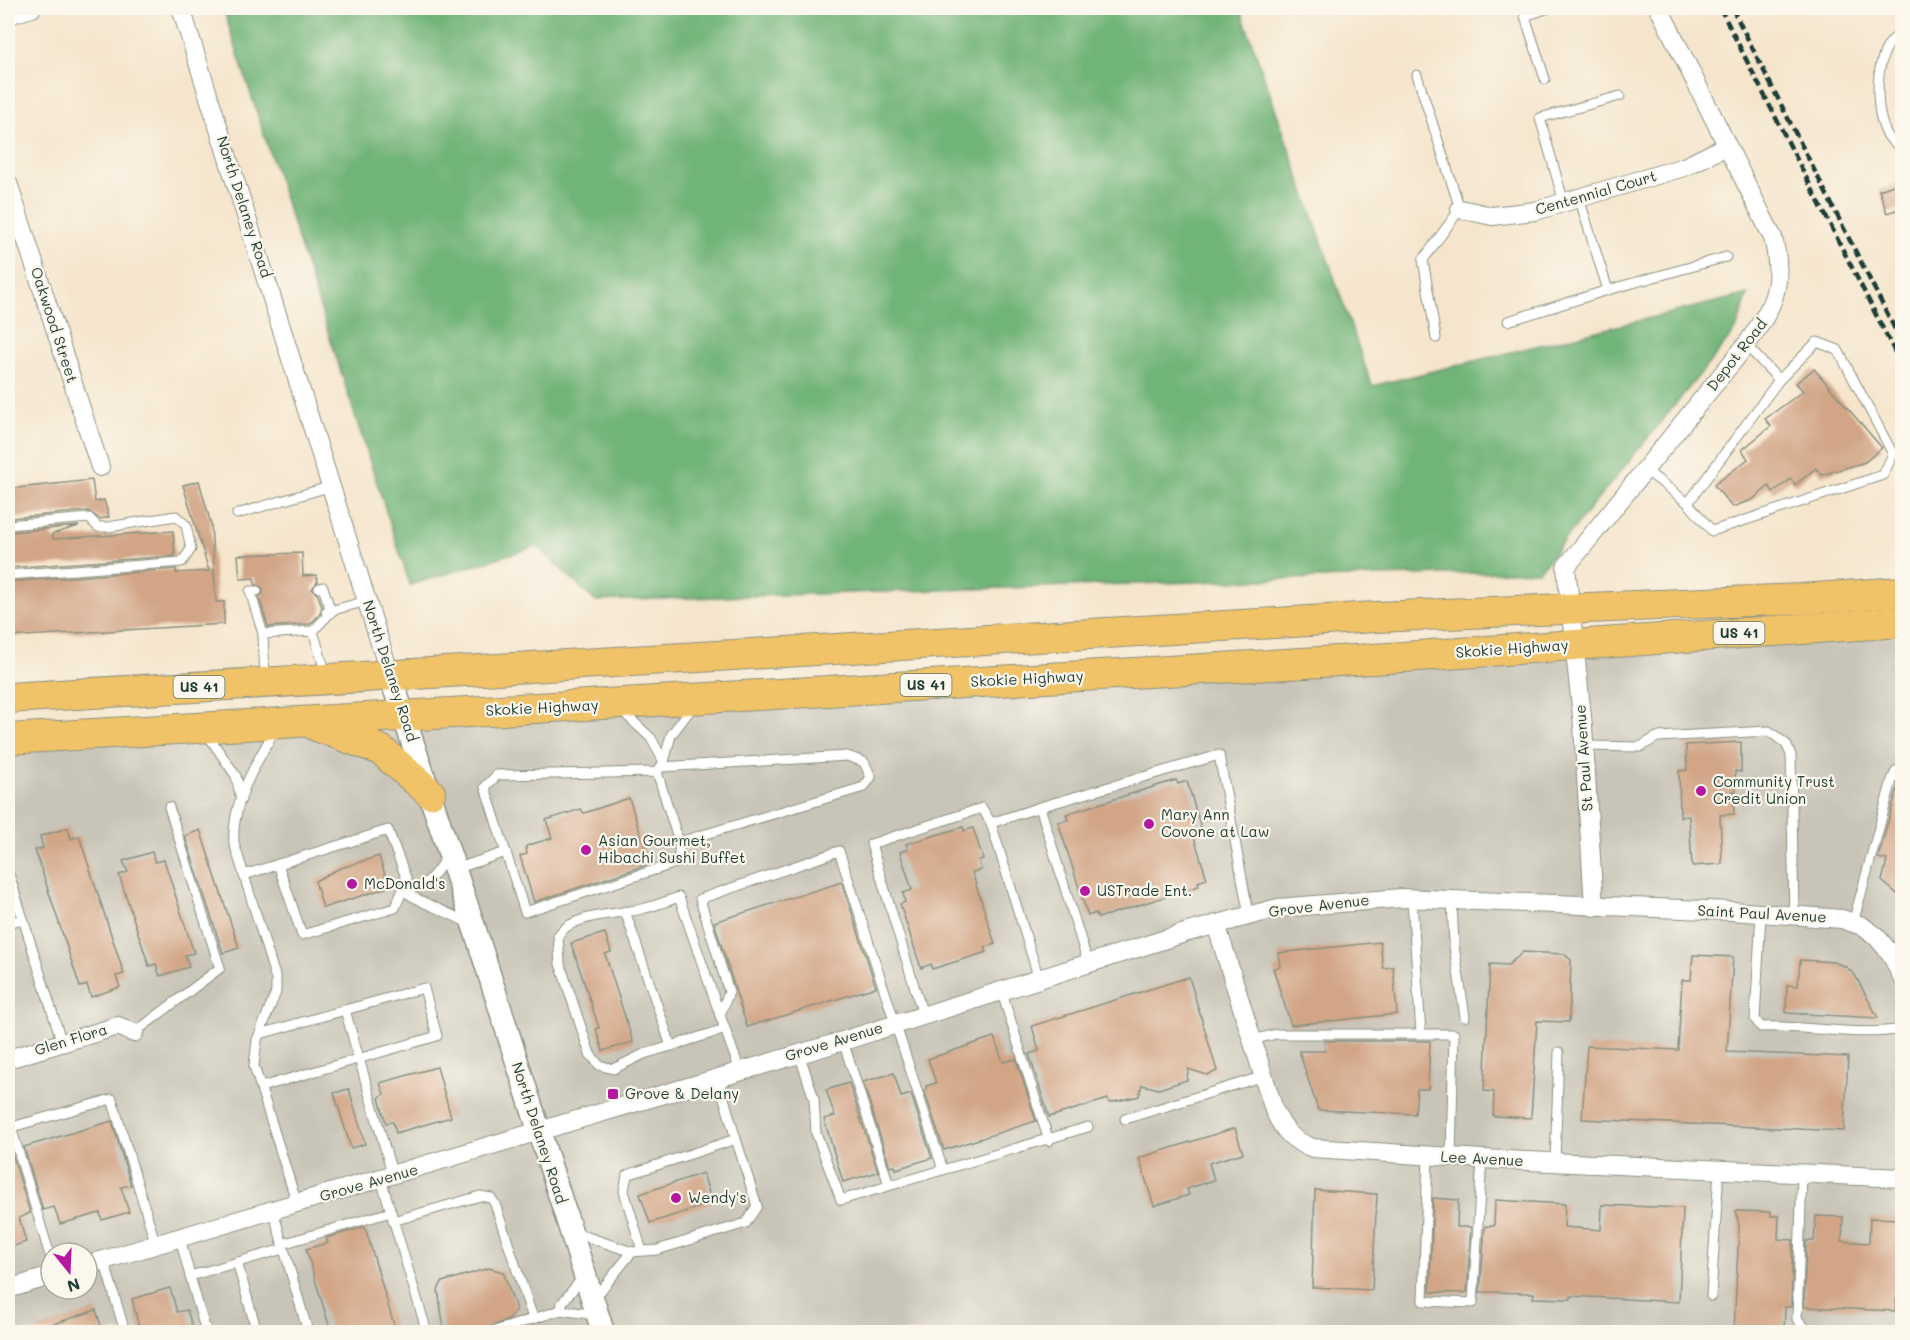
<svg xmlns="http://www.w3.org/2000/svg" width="1910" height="1340" viewBox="0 0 1910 1340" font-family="Mali,sans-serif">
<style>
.industrial{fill:#c8c4b8;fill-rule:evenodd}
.forest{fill:#71b478;stroke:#487856;stroke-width:1.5}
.building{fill:#d2a586}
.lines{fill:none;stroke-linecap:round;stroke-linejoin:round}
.service-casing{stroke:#8a9180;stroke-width:11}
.minor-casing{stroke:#8a9180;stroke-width:20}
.tertiary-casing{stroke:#8a9180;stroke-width:25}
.trunk-casing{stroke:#8a9180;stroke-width:32}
.service{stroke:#fff;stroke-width:9}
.minor{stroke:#fff;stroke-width:18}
.tertiary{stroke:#fff;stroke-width:22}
.trunk{stroke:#f0c369;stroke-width:30}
.rail{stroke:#1f3d34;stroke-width:4.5;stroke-dasharray:9 4.5;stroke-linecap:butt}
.poi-dot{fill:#b5179e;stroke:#fbf7ec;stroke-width:2}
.labels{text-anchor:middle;stroke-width:4.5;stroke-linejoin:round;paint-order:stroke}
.shield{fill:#fbf7ec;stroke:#61756b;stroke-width:1.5}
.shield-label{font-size:14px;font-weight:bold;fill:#1f3d34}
.street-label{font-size:15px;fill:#1f3d34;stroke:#fbf7ec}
.poi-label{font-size:15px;fill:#1f3d34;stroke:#fbf7ec;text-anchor:start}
</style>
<rect width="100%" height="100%" fill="#fbf7ec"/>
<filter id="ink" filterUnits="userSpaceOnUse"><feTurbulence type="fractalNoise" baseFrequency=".0167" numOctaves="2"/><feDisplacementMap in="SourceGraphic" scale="12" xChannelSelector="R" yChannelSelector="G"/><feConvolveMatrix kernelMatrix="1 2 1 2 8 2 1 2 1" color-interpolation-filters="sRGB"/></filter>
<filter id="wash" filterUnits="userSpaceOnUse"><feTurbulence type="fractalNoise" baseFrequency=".008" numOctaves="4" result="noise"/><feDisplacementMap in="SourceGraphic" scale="24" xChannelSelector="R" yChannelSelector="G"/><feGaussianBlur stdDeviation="1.35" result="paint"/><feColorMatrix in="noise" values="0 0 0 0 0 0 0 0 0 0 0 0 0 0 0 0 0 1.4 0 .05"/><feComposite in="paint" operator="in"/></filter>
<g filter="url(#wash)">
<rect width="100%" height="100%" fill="#f5e5cc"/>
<!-- industrial -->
<path class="industrial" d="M1902,634V1332H8V739ZM51,1253H87V1289H51Z"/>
<!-- forest -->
<path class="forest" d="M223,8H1240L1372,386L1748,294L1736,330L1539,571L595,601L537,546L410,585Z"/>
<g id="blocks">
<!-- building -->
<g class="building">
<path d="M1902,182V208L1887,213L1879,190Z"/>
<path d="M1814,369L1882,448L1865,462L1822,475L1816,468L1795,485L1791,479L1773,492L1769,486L1752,500L1732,507L1714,485L1748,459L1742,450L1771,426L1765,419L1803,391L1796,383Z"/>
<path d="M92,480L95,502L104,500L109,517L100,519L88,511L11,518V513H8V489Z"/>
<path d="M199,481L211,524L216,602H224V624L8,637V582L176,569V573L209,571L183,485Z"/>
<path d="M79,526L52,534L53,539L173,531L175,556L8,568V539L11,538V532Z"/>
<path d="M302,553L303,576L316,575L318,581L312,589L318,595L322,607L320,614L310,624L268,627L259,597L263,594V588L255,584L254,578L240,579L238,555Z"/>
<path d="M1741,742V772L1735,771L1736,791H1733L1734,814L1720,815L1722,864L1692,866L1689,816L1680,817L1679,771L1687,770L1686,745Z"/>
<path d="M1176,780L1178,784L1187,781L1201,828L1192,831L1207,879L1198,882L1199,886L1098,918L1096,913L1088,916L1058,822L1068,820L1066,814Z"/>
<path d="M1899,783L1902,784V898L1882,881L1887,860L1878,858Z"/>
<path d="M629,798L650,864L534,902L520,856L527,854L526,846L552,838L546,820L581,809L584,813Z"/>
<path d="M963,827L964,831L973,828L983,859L979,860L981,870L972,872L995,944L985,947L987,952L932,969L931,964L921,968L900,904L905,902L903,893L912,890L900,852L908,849L906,844Z"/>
<path d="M68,828L71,839L79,836L124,974L116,976L120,987L91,997L87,985L80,987L35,850L43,848L40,836Z"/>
<path d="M200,830L239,948L223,953L185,836Z"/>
<path d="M152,852L155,862L164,860L194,953L185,955L189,967L160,976L156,964L149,966L119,875L128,872L123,861Z"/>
<path d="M379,856L389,887L323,908L315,881L338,869Z"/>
<path d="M842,882L876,987L747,1027L714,922Z"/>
<path d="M605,933L611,952L605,954L633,1042L603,1051L596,1029L599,1028L571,943Z"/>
<path d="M1380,942L1383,968L1393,967L1397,1014L1291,1025L1273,968L1280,967L1278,953Z"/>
<path d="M1523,952L1564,954L1571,960L1569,1022L1537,1021L1531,1118L1493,1116L1494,1092L1484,1091L1490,964L1508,965Z"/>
<path d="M1693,955L1733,957L1727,1052L1848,1057L1844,1131L1582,1119L1587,1046L1678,1050L1682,980H1691Z"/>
<path d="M1800,960L1834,962L1846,967L1855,975L1878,1018L1786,1013L1787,985L1798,986Z"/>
<path d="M1189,977L1217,1071L1207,1075L1188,1069L1187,1080L1159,1089L1142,1085L1139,1096L1109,1103L1108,1099L1049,1117L1029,1054L1039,1051L1032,1026Z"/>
<path d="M994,1037L1003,1062L1016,1059L1036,1121L944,1150L924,1090H927L926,1086L936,1083L928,1059Z"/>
<path d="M1324,1041H1430L1428,1089H1417L1415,1114L1318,1110L1299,1051H1325Z"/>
<path d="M437,1067L451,1117L396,1133L393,1122L386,1123L379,1098L384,1094L380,1083Z"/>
<path d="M894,1073L901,1097L911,1094L932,1158L896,1169L895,1166L890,1167L863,1082Z"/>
<path d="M849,1083L878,1172L843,1182L824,1119L835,1116L826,1090Z"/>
<path d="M349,1089L365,1144L351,1148L334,1093Z"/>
<path d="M112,1121L131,1185L121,1187L129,1212L102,1220L100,1213L60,1224L54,1207L43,1210L24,1147Z"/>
<path d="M1235,1128L1243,1153L1209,1163L1214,1180L1187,1189L1189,1195L1154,1206L1139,1158Z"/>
<path d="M11,1150L30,1213L19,1218L26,1242L8,1248V1151Z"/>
<path d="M703,1173L712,1203L650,1223L640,1194Z"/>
<path d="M1315,1190L1377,1194L1372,1290L1312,1287Z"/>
<path d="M1433,1198L1458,1200L1457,1227H1471L1467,1292L1464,1293L1430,1292Z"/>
<path d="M1495,1200L1565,1204L1564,1227L1601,1230L1602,1205L1683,1208L1679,1302L1571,1296V1299L1533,1298L1534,1293L1480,1292L1485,1226H1494Z"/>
<path d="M1736,1211L1771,1212V1216H1779L1778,1239L1793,1240L1791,1307H1785L1784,1332H1734L1739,1226Z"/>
<path d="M1816,1216L1843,1217L1842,1241L1869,1243L1870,1218L1902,1219V1300H1896L1895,1311L1804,1307L1806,1241H1814Z"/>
<path d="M365,1227L396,1332H331L306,1249L328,1243L326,1238Z"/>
<path d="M489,1268L503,1272L516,1309L510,1319L478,1332H450L444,1329L438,1290L442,1282Z"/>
<path d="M170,1288L177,1312L187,1310L194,1332H140L132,1299Z"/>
<path d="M96,1310L103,1332H38V1329Z"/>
</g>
</g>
</g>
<g filter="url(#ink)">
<use href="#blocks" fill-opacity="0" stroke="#8a9180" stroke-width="1.5"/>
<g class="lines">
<defs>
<g id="service">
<path d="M1902,34C1873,42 1873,115 1888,136C1891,141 1898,145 1902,149"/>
<path d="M1417,75L1460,209L1423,260L1436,338"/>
<path d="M1545,79L1525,16L1549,8"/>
<path d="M1564,203L1540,118L1620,96"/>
<path d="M1608,290L1726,257"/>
<path d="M1508,321L1608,290L1579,198"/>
<path d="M1644,469L1688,503L1712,531L1883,475L1893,454L1838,350L1817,342L1779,380L1746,345"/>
<path d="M1688,503L1779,380"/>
<path d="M237,514L332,486"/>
<path d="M8,525L89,518L98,527H108L176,516L186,525L191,549L182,562L8,575"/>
<path d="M319,588L323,587L331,612"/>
<path d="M257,591H250L263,634"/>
<path d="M326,612L367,601"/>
<path d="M313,631L326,674"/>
<path d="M265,678L263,634L313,631L331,612"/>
<path d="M622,711L651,738L664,762"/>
<path d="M276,728C257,762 231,802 234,843L276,979V992L257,1040L254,1066L297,1204"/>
<path d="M207,734L236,776L241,800"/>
<path d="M1584,746L1640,747L1657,737L1769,731L1786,744L1791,755L1794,916"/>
<path d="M661,767L847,756L864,762L871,777L864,787L679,842"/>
<path d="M657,772L679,842V862L525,912L485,787L497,775L657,772L664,762L671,735L694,705"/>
<path d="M455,869L506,852"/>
<path d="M8,871L62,1043"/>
<path d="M244,875L388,830L407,880L395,908L302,935L278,864"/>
<path d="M403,890C419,903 449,912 468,923"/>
<path d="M403,890C430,887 434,875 448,855"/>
<path d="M1412,899L1421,1034"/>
<path d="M1452,900L1454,946L1465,1017"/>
<path d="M625,911L671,1046L725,1029"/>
<path d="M1761,913L1755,1019L1761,1027C1808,1025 1855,1037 1902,1029"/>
<path d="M8,923L23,919"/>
<path d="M1853,923L1892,780L1896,771L1902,767"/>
<path d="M1088,963L1040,807L1219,755L1249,916"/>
<path d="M1039,979L991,823L1040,807"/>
<path d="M1001,990L1049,1141"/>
<path d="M923,1015L871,844L982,808L991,823"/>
<path d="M134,1033L220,968L169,807"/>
<path d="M260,1034L345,1010L393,1176"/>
<path d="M1252,1040L1276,1034H1454L1451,1157"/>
<path d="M843,1041L889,1185"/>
<path d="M671,1046L644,1054L613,1069L599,1065L590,1054L560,964L558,936C570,914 619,914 642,909C655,906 667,901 679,897L720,1015"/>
<path d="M799,1053L814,1099L816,1133L841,1200L1088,1127"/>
<path d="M740,1071L720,1015L729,992L700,899L839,851L943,1170"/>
<path d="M718,1078L736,1139"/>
<path d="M261,1087L437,1036L424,988L345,1010"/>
<path d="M1125,1119L1264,1076"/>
<path d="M11,1127L51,1259"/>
<path d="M8,1128L112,1099L156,1245"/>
<path d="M1428,1156L1423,1301L1473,1303L1482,1159"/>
<path d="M1555,1162L1559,1052"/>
<path d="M1802,1174L1797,1319L1809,1332"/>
<path d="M381,1179L427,1332"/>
<path d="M273,1211L308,1332"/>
<path d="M393,1221L480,1196L491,1198L495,1204L533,1318"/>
<path d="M573,1232L632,1252L657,1250L746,1223L757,1206L736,1139L627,1175L624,1191L642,1251"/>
<path d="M180,1238L190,1276"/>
<path d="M282,1244L391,1212"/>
<path d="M104,1260L125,1332"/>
<path d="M237,1262L257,1332"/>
<path d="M1711,1296L1719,1170"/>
<path d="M594,1299L632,1252"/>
<path d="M561,1310L562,1303L583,1277"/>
<path d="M206,1332L190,1276L283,1249"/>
<path d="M492,1332L561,1310L596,1315"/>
</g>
<g id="minor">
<path d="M181,8L390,675"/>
<path d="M8,15L32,8"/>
<path d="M8,183L100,467"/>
<path d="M1460,209L1492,216L1535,211L1684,167L1727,146"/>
<path d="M1594,907L1583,726L1566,567L1746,345C1773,308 1785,285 1773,238L1659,8"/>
<path d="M1216,924L1274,1110C1283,1130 1292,1141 1313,1148L1482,1159L1902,1178"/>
<path d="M8,1059L118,1026L134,1033"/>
<path d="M87,1265L843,1041L1188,932L1278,908L1402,898L1732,911L1842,919L1862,926L1876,936L1891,954L1902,977"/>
<path d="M8,1289L51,1276"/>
</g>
<path id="tertiary" d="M390,675L478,939L603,1332"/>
<g id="trunk">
<path d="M8,698L1376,617L1801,599L1902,592"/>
<path d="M316,726L381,750L430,793"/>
<path d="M8,739L1389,658L1902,622"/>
</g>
</defs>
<!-- service casing -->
<use href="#service" class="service-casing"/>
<!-- minor casing -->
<use href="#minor" class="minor-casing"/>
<!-- tertiary casing -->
<use href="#tertiary" class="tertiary-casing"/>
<!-- trunk casing -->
<use href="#trunk" class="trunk-casing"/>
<!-- service -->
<use href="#service" class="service"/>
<!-- minor -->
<use href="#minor" class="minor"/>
<!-- tertiary -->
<use href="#tertiary" class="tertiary"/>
<!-- trunk -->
<use href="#trunk" class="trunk"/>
<!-- rail -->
<g class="rail">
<path d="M1720,8L1902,366"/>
<path d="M1732,8L1902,343"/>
</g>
</g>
</g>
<!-- markers -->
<g class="poi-dot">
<circle cx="1701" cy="791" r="6"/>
<circle cx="1149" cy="824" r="6"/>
<circle cx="586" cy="850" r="6"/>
<circle cx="352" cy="884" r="6"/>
<circle cx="1085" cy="891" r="6"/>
<rect x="607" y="1088" width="12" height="12" rx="3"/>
<circle cx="676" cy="1198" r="6"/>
</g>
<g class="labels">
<!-- shield labels -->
<g class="shield">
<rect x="1713.5" y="622" width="51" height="22" rx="4.5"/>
<rect x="900.5" y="674" width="51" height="22" rx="4.5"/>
<rect x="173.5" y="676" width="51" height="22" rx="4.5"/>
</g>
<g class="shield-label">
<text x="1739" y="638">US 41</text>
<text x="926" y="690">US 41</text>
<text x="199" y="692">US 41</text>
</g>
<!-- street labels -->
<g class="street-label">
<text transform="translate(1596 193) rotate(-16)" y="5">Centennial Court</text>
<text transform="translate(244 207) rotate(72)" y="5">North Delaney Road</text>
<text transform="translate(54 325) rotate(72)" y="5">Oakwood Street</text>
<text transform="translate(1737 355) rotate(-52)" y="5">Depot Road</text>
<text transform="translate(1512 649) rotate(-4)" y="5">Skokie Highway</text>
<text transform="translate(390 671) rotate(72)" y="5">North Delaney Road</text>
<text transform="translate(1027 679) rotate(-3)" y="5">Skokie Highway</text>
<text transform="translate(542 708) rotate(-3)" y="5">Skokie Highway</text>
<text transform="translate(1584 758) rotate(-94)" y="5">St Paul Avenue</text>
<text transform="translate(1319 906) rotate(-7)" y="5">Grove Avenue</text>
<text transform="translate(1762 914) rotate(3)" y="5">Saint Paul Avenue</text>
<text transform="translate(71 1040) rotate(-17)" y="5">Glen Flora</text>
<text transform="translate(834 1042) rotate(-17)" y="5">Grove Avenue</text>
<text transform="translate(539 1133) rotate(72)" y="5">North Delaney Road</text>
<text transform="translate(1482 1159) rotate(3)" y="5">Lee Avenue</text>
<text transform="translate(369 1183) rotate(-16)" y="5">Grove Avenue</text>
</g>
<!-- poi labels -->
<g class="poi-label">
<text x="1713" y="787">Community Trust<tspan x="1713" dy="17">Credit Union</tspan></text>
<text x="1161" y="820">Mary Ann<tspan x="1161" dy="17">Covone at Law</tspan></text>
<text x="598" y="846">Asian Gourmet,<tspan x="598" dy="17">Hibachi Sushi Buffet</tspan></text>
<text x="364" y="889">McDonald's</text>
<text x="1097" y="896">USTrade Ent.</text>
<text x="625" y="1099">Grove &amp; Delany</text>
<text x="688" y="1203">Wendy's</text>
</g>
</g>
<!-- margin -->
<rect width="1910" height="1340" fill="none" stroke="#fbf7ec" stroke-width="30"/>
<!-- north arrow -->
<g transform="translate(69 1271) rotate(162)"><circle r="28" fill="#fbf7ec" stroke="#a3ada2" stroke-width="1.5"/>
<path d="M0-4.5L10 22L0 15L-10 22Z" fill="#b5179e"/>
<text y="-9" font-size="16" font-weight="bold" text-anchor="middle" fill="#1f3d34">N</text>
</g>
</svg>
